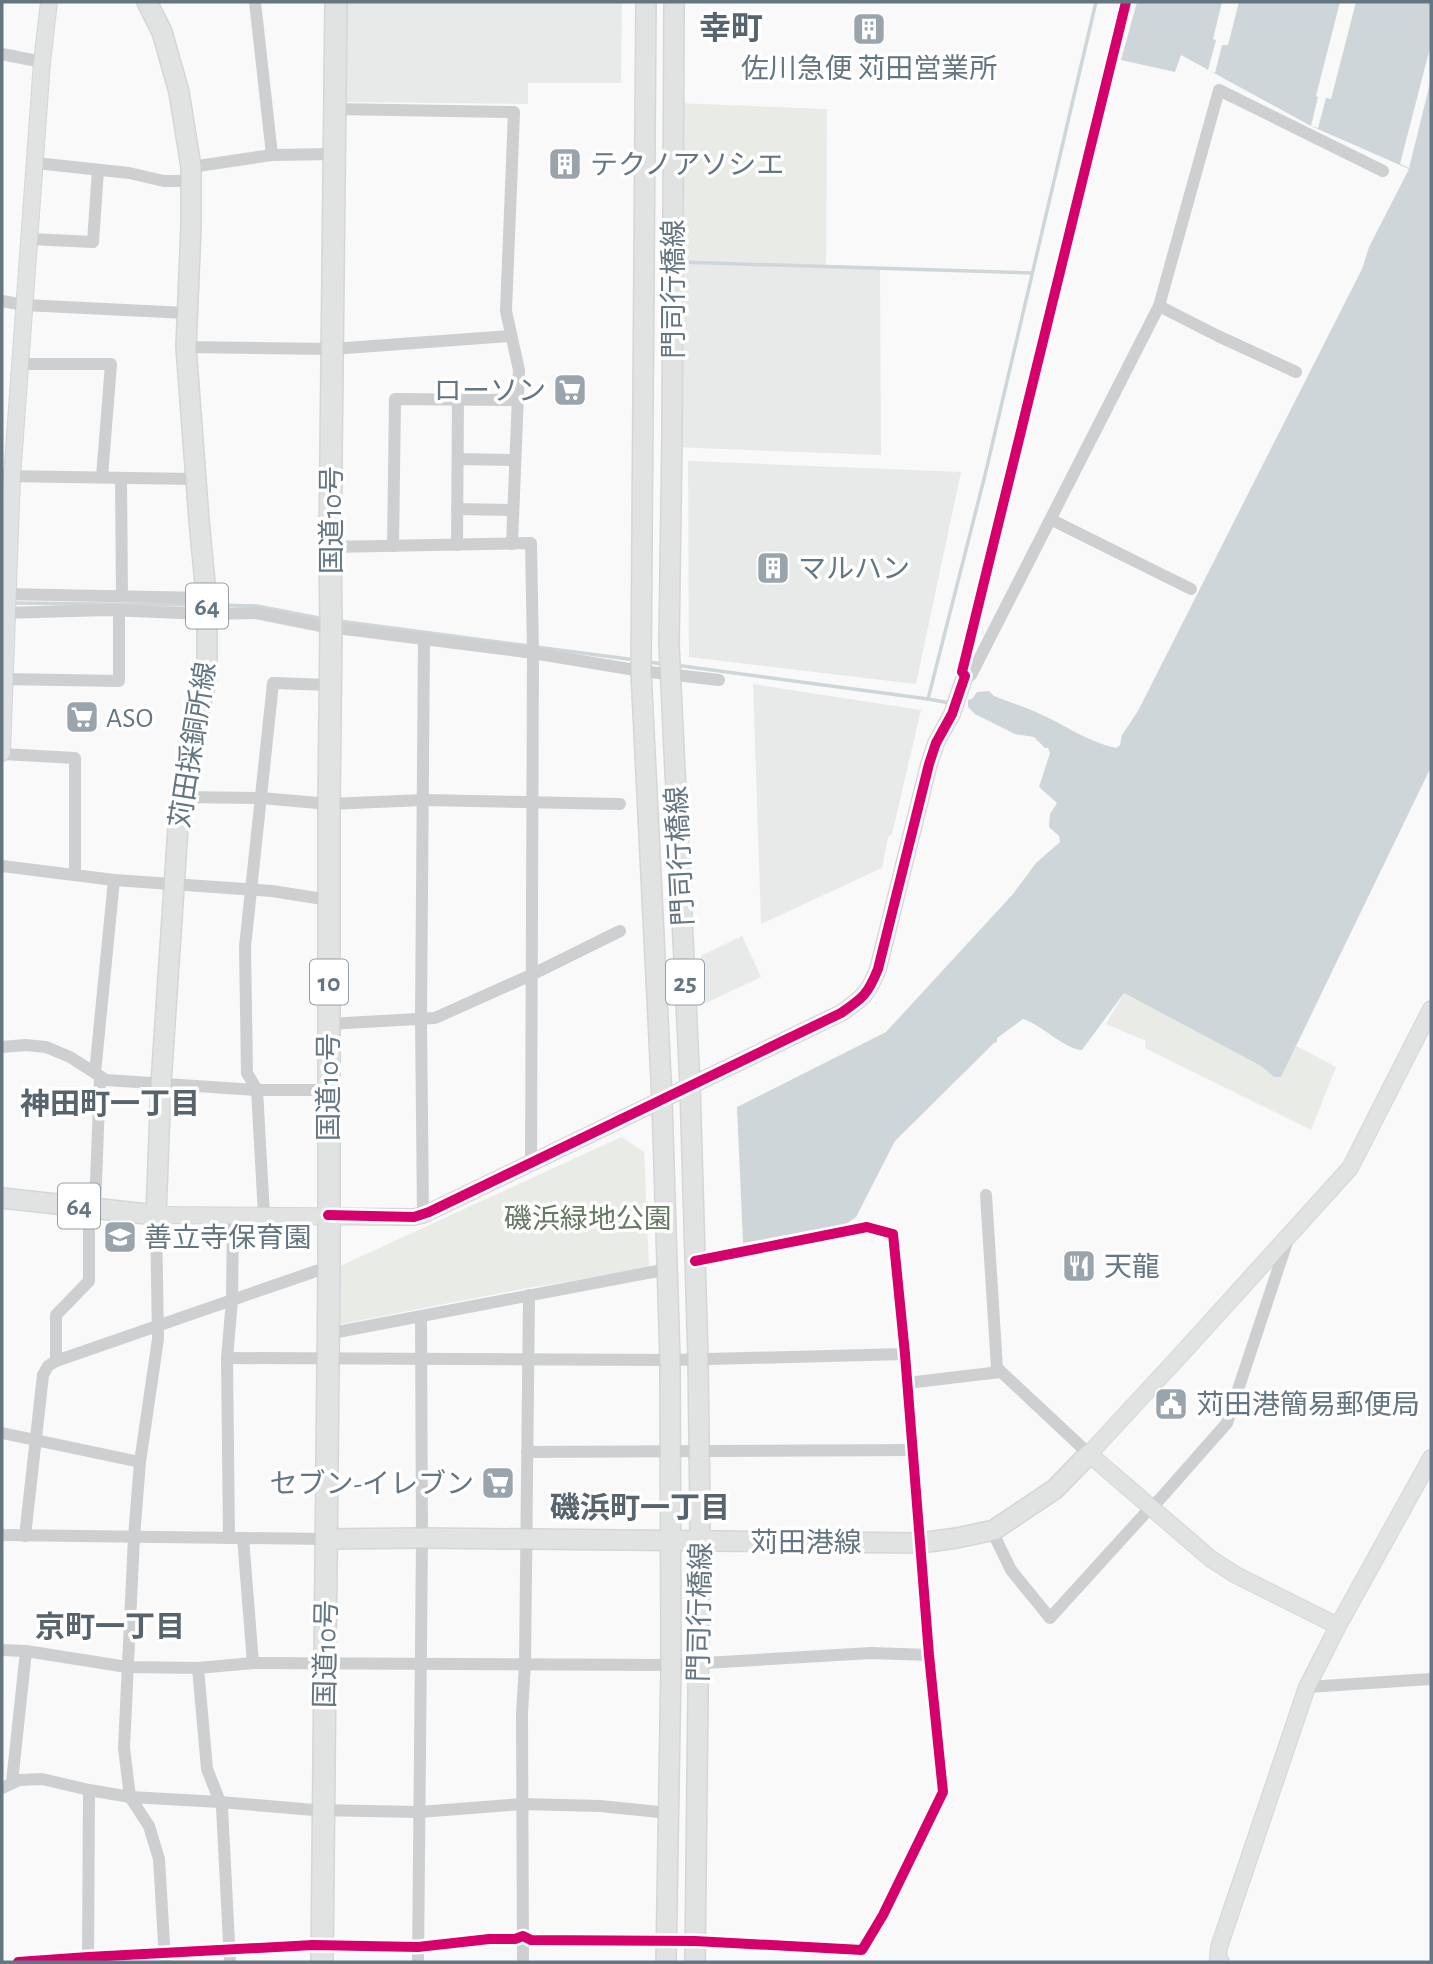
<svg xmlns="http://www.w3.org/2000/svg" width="1433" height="1964" viewBox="0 0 1433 1964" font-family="'Alegreya Sans','Noto Sans JP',sans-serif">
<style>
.built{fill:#e8e9e9}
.green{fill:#e8ebe6}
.water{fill:#ced6d9}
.pier{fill:#f9f9f9}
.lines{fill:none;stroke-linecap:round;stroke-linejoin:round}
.stream{stroke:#ced6d9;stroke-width:3.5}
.secondary-casing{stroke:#d5d6d7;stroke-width:18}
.primary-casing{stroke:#d5d6d7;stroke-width:22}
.highway-casing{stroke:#d5d6d6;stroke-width:24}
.street{stroke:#cecfd0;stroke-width:12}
.secondary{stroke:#e1e2e2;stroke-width:16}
.primary{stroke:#e1e2e2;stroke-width:19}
.highway{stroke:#e1e2e2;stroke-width:21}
.cycleway-casing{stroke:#fff;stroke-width:15}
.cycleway{stroke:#d6006c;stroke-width:10}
.labels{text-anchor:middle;stroke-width:7;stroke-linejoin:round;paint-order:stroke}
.shield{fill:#fff;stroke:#939fa8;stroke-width:2}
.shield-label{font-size:26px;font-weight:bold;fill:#657683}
.poi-label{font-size:28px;fill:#657683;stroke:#fff;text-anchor:start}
.street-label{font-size:28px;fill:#657683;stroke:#fff}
.park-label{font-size:28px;fill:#687a64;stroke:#fff}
.neighbourhood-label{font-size:30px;font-weight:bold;fill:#57646e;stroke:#fff}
.quarter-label{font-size:32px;font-weight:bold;fill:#57646e;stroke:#fff}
</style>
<rect width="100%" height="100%" fill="#f9f9f9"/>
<!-- built -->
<g class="built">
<path d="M347,2H622L621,83H528V104L346,102Z"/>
<path d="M673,261L826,266L880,270L881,455L672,447Z"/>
<path d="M688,461L961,472L916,684L689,657Z"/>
<path d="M753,684L921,710L892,834L888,837L882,868L761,924Z"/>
<path d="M742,936L761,977L704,1004L701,956Z"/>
</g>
<!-- green -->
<g class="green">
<path d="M674,103L827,109L826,266L673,261Z"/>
<path d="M1124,993L1261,1066L1274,1077H1281L1296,1046L1336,1067L1311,1130L1145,1048L1146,1041L1106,1024Z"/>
<path d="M621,1137L644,1152L649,1268L522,1289L336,1325L338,1267Z"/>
</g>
<!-- water -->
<path class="water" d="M1137,2H1431V767L1281,1077H1274L1261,1066L1124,993L1082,1050C1062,1048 1044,1026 1023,1019L997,1038V1042L994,1043L895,1141L856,1217L846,1224L743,1243L737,1107L886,1032L1013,894L1036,863L1060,842L1059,836L1049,827L1050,814L1057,803L1039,787L1050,753L1048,748H1045L1034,737L1015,734L975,714L968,707V700L972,699L977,692L989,691L994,696C1009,702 1025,707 1040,714C1065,725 1088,742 1116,748L1120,745L1122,735L1138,711L1362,269L1369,247L1409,169L1311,126L1181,55L1175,72L1121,60Z"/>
<!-- pier -->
<g class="pier">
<path d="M1222,2H1239L1228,45H1222L1215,73L1208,70L1216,40L1213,39Z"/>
<path d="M1340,2H1356L1331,99L1326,98L1318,128L1311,126L1318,97L1316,96Z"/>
<path d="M1431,44V79L1409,168L1400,164Z"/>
</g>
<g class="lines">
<!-- stream -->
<g class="stream">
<path d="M678,262L1032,273"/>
<path d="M11,603L199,605"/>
<path d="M214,605L257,606L324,619"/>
<path d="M339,621L529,646"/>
<path d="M536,647L636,660"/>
<path d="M647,662L664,664"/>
<path d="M675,665L928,699L985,475L1096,2"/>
<path d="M928,699L950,703"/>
</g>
<defs>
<g id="secondary">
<path d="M2,753L12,477L42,62L49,2"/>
<path d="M156,1215L414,1217L423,1215L841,1013C863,998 868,994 878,969L929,764L936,743L952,714L965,676"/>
<path d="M1338,1626L1236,1575L1211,1559L1089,1454L1187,1348L1350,1168L1431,1009"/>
<path d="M1221,1962L1218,1958L1219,1947L1307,1687L1338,1626L1431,1458"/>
</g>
<g id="primary">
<path d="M646,2L641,671L662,1100L670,1360L671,1665L666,1962"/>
<path d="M674,2L672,436L669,644L690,1086L698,1359L700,1515L695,1962"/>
<path d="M2,1198L156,1215L161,1084L180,797L207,677V605L199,520L186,347L191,227V167L179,92L162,32L147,2"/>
<path d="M326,1539L422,1538L920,1543L957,1538L994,1530L1055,1489L1089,1454"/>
</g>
<path id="highway" d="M322,1962L329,1269V804L331,627L330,547L336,2"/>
</defs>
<!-- secondary casing -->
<use href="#secondary" class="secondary-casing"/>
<!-- primary casing -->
<use href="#primary" class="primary-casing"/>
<!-- highway casing -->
<use href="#highway" class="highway-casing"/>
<!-- street -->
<g class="street">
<path d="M255,2L272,155"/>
<path d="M1126,2L962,672L965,676L971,675L1159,306L1219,90L1383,171"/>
<path d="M2,54L42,62"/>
<path d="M334,109L514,112L506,311L519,370L512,544"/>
<path d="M36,163L129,173L164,181H192"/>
<path d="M191,167L272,155L334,154"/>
<path d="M30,239L93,242L98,170"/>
<path d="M2,301L24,305L186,313"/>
<path d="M1159,306L1218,336L1296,372"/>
<path d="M186,347L332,349L511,336"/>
<path d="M21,364H111L102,477"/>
<path d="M458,459L515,460"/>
<path d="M2,476L195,479"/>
<path d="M121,478L122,596"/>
<path d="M457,509L513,510"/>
<path d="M1052,520L1191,589"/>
<path d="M457,545L458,400"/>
<path d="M393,546L395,399L518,400"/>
<path d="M330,547L531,543L533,653L531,1163"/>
<path d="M2,594L207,598"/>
<path d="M2,613L108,610L207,614L256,613L321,626L533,653L641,671L719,680"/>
<path d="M4,679L119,681V610"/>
<path d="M2,754L75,758V875"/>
<path d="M180,797L261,798L329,804L424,800L620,804"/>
<path d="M2,866L114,880L272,891L329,900"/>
<path d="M328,1024L435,1018L531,975L620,931"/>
<path d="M2,1047L25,1045L46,1047L70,1057L106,1080L257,1090H329"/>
<path d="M95,1073L114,880"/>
<path d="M986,1195L997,1368L1089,1454"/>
<path d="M95,1208L100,1077"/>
<path d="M156,1215L158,1339L140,1462L134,1537L124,1748L130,1797L149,1826L159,1859L165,1960"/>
<path d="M264,1215L257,1090L247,1073L245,947L273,683L331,685"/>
<path d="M423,1215L421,1019L424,639"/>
<path d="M327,1334L668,1269"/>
<path d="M227,1358L670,1360L905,1354"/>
<path d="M56,1361V1315L89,1281V1207"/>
<path d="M907,1383L1000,1372"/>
<path d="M2,1433L140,1462"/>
<path d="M527,1452L913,1450"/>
<path d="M994,1530V1535L1011,1570L1050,1618L1150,1508L1160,1499L1227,1423L1288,1239"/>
<path d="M2,1535L326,1539"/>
<path d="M25,1536L43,1375L48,1366L56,1361L316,1271L329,1269"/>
<path d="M229,1538L227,1358L232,1300L233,1215"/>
<path d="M243,1538L253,1663"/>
<path d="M2,1650L26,1651L127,1667L198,1668L253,1663L671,1665L871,1653L929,1655"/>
<path d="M198,1668L207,1769L222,1807L230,1962"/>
<path d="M1307,1687L1431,1679"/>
<path d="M12,1782L26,1651"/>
<path d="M2,1788L19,1780L42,1779L89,1790L130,1797L220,1802L314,1810L419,1812L522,1804L600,1806L669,1813"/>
<path d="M18,1962L88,1957L313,1945L418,1947L489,1939H515L523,1936L531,1940L695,1941L862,1950L883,1915L943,1792L929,1655L905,1354L893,1234L867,1227L695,1261"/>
<path d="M88,1962L89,1790"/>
<path d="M418,1962L422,1538L421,1317"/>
<path d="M523,1962L522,1713L525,1664L529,1295"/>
</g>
<!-- secondary -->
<use href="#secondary" class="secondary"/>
<!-- primary -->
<use href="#primary" class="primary"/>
<!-- highway -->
<use href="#highway" class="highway"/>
<defs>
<g id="cycleway">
<path d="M328,1215L414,1217L429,1212L841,1013C863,998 868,994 878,969L929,764L936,743L952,714L965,676L962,672L1126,2"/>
<path d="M18,1962L88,1957L313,1945L418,1947L489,1939H515L523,1936L531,1940L695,1941L862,1950L883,1915L943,1792L929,1655L905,1354L893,1234L867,1227L695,1261"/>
</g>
</defs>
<!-- cycleway casing -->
<use href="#cycleway" class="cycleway-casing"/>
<!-- cycleway -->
<use href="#cycleway" class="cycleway"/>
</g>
<!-- icons -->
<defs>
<symbol id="building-square" viewBox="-11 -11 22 22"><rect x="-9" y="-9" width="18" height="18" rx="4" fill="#99a4ac" stroke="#fff"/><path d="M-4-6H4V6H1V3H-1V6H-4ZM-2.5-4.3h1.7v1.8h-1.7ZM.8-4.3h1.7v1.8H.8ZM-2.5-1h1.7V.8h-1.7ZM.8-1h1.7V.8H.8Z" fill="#fff"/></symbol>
<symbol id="supermarket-square" viewBox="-11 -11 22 22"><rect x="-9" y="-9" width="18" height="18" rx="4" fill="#99a4ac" stroke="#fff"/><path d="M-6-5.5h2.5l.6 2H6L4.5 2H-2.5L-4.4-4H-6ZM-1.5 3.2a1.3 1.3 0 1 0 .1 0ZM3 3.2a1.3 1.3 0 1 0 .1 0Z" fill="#fff"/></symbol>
<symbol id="school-square" viewBox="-11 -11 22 22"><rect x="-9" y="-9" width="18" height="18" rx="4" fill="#99a4ac" stroke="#fff"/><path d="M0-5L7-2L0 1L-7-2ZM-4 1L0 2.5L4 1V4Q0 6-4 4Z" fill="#fff"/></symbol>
<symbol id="restaurant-square" viewBox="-11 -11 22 22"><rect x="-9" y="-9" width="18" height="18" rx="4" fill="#99a4ac" stroke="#fff"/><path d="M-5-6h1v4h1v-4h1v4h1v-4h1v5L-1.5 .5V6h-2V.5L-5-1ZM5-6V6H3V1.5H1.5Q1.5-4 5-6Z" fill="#fff"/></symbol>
<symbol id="civic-square" viewBox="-11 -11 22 22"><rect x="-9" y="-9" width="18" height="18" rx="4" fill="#99a4ac" stroke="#fff"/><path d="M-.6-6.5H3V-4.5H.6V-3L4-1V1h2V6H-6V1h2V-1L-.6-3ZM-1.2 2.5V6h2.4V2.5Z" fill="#fff"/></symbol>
</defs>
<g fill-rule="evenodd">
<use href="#building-square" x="850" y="10" width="38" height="38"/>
<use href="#building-square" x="546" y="145" width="38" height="38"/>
<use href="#supermarket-square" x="551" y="371" width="38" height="38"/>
<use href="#building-square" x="754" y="549" width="38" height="38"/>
<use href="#supermarket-square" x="63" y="698" width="38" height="38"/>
<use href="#school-square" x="101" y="1218" width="38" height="38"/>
<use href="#restaurant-square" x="1060" y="1247" width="38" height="38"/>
<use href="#civic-square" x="1152" y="1385" width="38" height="38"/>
<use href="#supermarket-square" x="479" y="1464" width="38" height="38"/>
</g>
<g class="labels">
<!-- shield labels -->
<g class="shield">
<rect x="186" y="583.5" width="42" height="45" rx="5"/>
<rect x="310" y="959.5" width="38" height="45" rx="5"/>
<rect x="666" y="959.5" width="38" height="45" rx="5"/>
<rect x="58" y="1183.5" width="42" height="45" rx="5"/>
</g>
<g class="shield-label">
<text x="207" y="615">64</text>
<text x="329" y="991">10</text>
<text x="685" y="991">25</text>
<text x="79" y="1215">64</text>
</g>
<!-- poi labels -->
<g class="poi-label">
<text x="869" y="78" text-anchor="middle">佐川急便 苅田営業所</text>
<text x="590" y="174">テクノアソシエ</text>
<text x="546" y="400" text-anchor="end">ローソン</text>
<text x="798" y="578">マルハン</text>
<text x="106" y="727">ASO</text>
<text x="144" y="1247">善立寺保育園</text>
<text x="1104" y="1276">天龍</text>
<text x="1196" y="1414">苅田港簡易郵便局</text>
<text x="474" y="1493" text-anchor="end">セブン-イレブン</text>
</g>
<!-- street labels -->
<g class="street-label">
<text transform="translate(673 289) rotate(-90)" y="10">門司行橋線</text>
<text transform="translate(331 520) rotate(-90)" y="10">国道10号</text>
<text transform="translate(192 745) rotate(-81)" y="10">苅田採銅所線</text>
<text transform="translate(679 856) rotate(-93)" y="10">門司行橋線</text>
<text transform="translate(328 1087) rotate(-90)" y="10">国道10号</text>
<text x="806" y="1552">苅田港線</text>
<text transform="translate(699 1612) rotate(-89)" y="10">門司行橋線</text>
<text transform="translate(325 1654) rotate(-89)" y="10">国道10号</text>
</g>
<!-- park labels -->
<g class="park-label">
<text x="588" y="1228">磯浜緑地公園</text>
</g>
<!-- neighbourhood labels -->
<g class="neighbourhood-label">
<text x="110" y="1114">神田町一丁目</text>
<text x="640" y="1518">磯浜町一丁目</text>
<text x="110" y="1637">京町一丁目</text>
</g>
<!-- quarter labels -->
<g class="quarter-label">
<text x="731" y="39">幸町</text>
</g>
</g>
<!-- border -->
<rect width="1433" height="1964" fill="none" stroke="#657683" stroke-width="7"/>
</svg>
